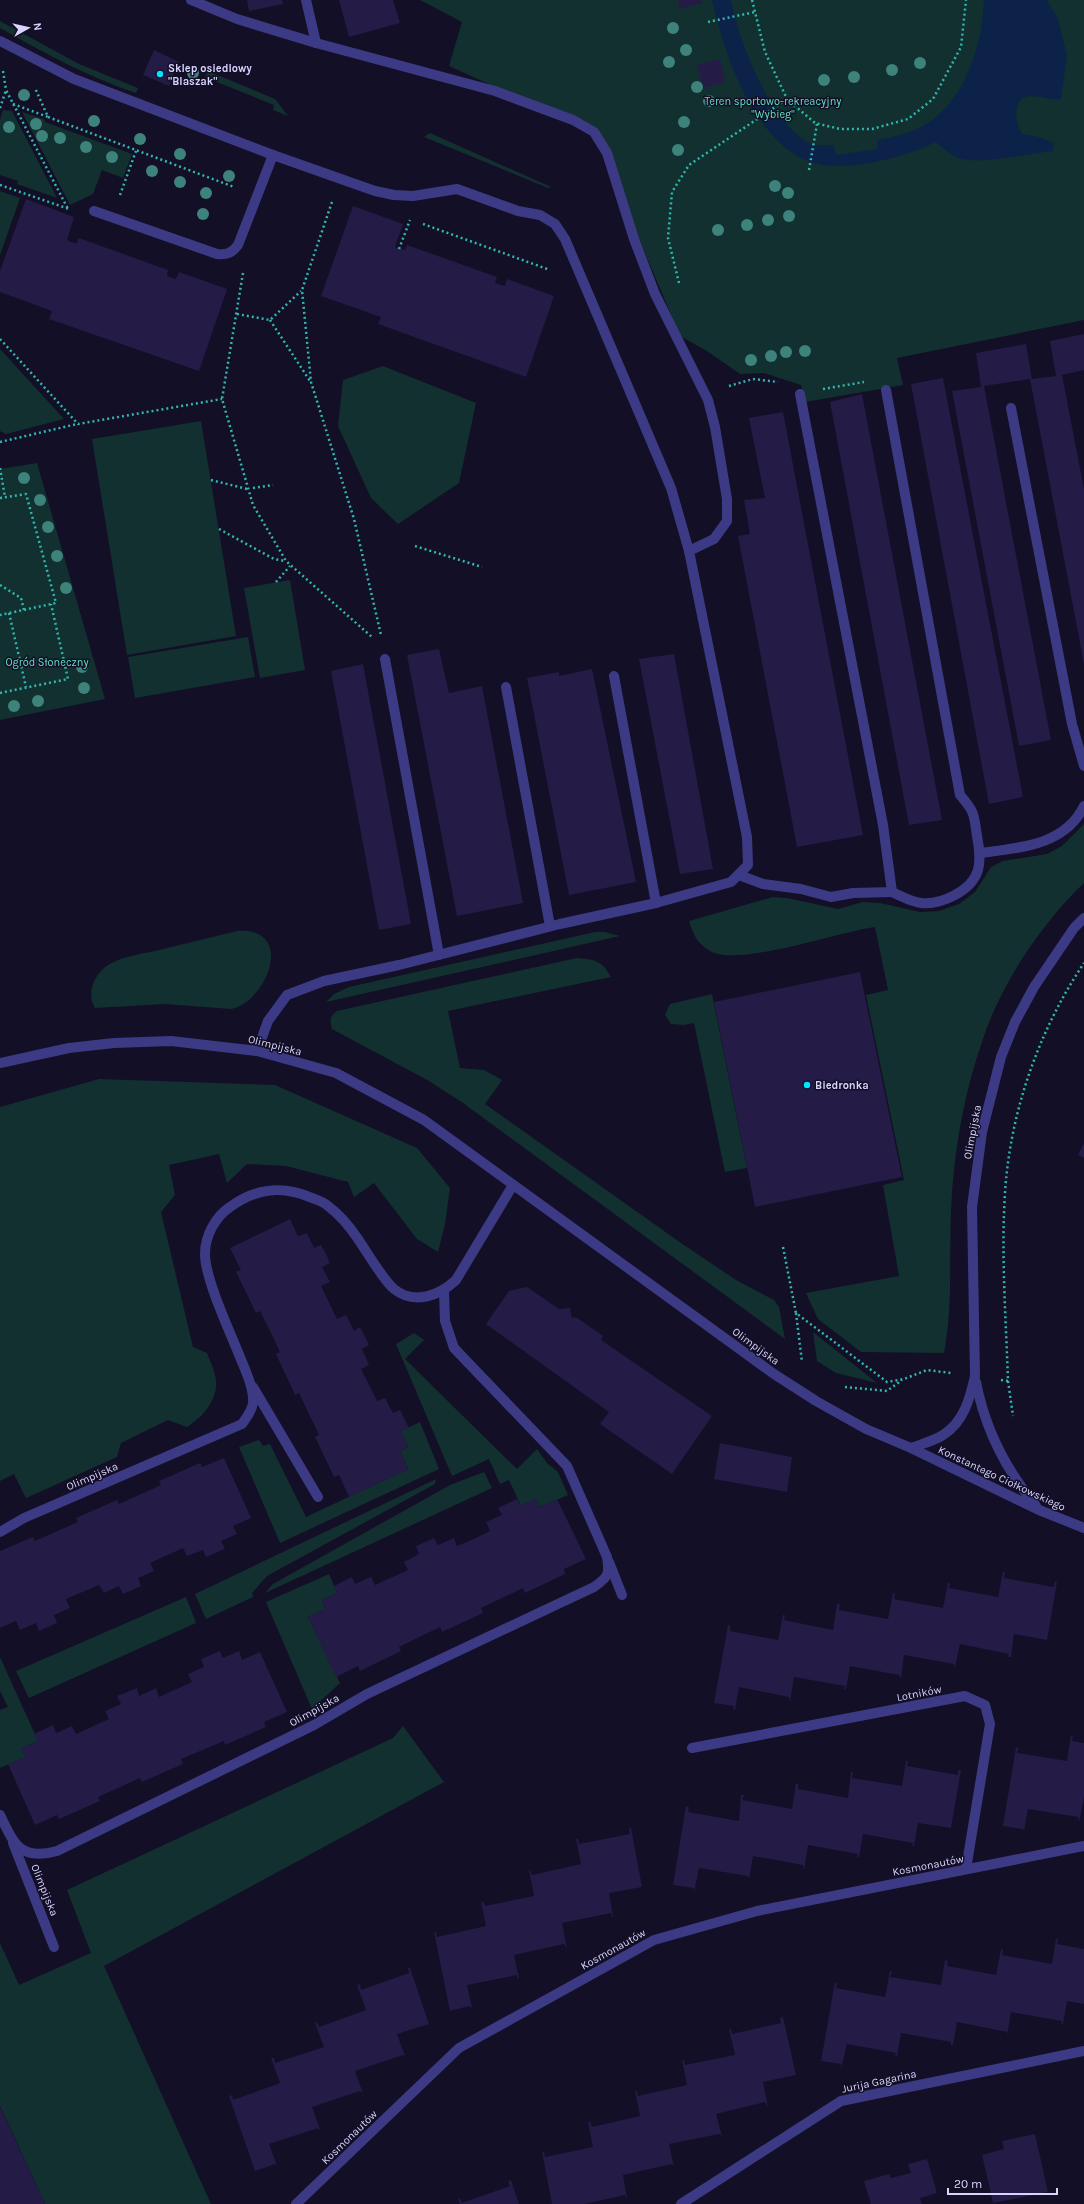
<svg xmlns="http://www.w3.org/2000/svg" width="1084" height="2204" viewBox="0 0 1084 2204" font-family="Karla,sans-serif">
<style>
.green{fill:#12302f}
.water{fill:#0c2248}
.building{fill:#241b47}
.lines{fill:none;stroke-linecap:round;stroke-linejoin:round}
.path{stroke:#2fb8b0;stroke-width:2.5;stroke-dasharray:2 3;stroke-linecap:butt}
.minor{stroke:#3d3a85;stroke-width:10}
.tree{fill:#3d827b}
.poi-dot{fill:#00e5ff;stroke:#130f26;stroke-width:1.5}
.labels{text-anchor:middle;stroke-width:3;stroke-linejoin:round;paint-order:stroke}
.poi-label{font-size:11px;font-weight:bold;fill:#d9d4ff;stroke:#130f26;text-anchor:start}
.park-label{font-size:11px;fill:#5fe0c0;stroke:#130f26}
.street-label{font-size:11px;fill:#d9d4ff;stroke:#130f26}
</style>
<rect width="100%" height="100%" fill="#130f26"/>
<!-- green -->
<g class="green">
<path d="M420,0H1084V320L897,358L903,385L805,402L801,385L764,373L740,374L707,351L680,336L594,132L449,66L462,22Z"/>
<path d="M0,21L79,64L138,88L136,93C86,76 46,54 0,28Z"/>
<path d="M208,71L275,99L288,116L273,110L274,105L205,77Z"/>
<path d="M3,110L12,111L57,198L17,184L18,181L0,175V120Z"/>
<path d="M22,112L44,119L45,122L132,154L123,178L102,170L93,194L70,205Z"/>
<path d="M430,133L551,187L548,188L424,137Z"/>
<path d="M0,191L20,198L0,255Z"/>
<path d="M0,349L64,419L6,434L0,431Z"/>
<path d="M383,366L476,403L459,483L398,524L371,498L338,426L343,380Z"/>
<path d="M201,421L236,636L127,655L92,439Z"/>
<path d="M37,463L105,699L0,720V469Z"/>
<path d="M290,580L305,670L260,678L244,588Z"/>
<path d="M248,637L255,677L135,698L128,657Z"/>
<path d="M1084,824V883C1043,922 1002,982 984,1036C964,1092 953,1153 951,1212C949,1259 953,1306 944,1353L861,1352L818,1319L806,1293L899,1276L883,1185L904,1180L866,995L888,990L875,927C838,932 742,966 712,952C698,945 693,935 689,921L773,897L787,898L838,909L863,902L880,903L920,912L939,911L959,904L975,892L991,867L1003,861L1047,854L1062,846Z"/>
<path d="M237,931C298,927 265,1004 231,1009L165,1004L95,1008C86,994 94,974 108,965C121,957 140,954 155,951C182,944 210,938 237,931Z"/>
<path d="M595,932H605L620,936L326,1002L334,994L349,987Z"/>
<path d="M577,958C594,959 603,961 611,977L448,1011L460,1068L484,1070L502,1080L485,1104L681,1243L736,1280L774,1300L779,1307L785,1339L463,1103L429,1081L332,1029C330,1021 329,1016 337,1011Z"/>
<path d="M712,994L747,1168L725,1172L694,1023L684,1025L671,1024L665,1015L670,1004Z"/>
<path d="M99,1079L275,1085L417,1148L450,1188L445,1224L438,1252L417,1239L374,1183L354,1197L348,1182L286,1166L247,1164L227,1183L219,1154L169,1165L175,1195L161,1212L193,1347L207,1353C210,1361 215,1371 216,1380C218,1400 203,1417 187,1427L168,1420L121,1443L117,1457L26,1498L14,1474L0,1481V1107Z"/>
<path d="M813,1332L877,1383L836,1373L817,1361Z"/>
<path d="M414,1333L424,1340L405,1359L517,1469L537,1449L547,1463L558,1472L568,1495L540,1507L536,1499L521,1506L509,1480L500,1484L489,1459L452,1476L396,1344Z"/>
<path d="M420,1422L439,1469L280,1543L239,1447L259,1440L263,1446L270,1444L306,1517L408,1469L400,1451L408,1447L401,1431Z"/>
<path d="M484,1472L492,1488L265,1593L273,1584L450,1485Z"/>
<path d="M436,1479L435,1484L267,1576L252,1593L253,1597L206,1619L195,1594Z"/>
<path d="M329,1574L337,1593L322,1600L325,1609L308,1617L340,1683L312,1709L266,1602Z"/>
<path d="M186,1597L196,1623L29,1698L16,1671Z"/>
<path d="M0,1657L38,1741L22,1748L25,1757L0,1768V1710L8,1707L0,1691Z"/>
<path d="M403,1726L444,1782L104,1966L211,2204H45L0,2106V1943L19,1985L91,1953L67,1890L393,1738Z"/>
</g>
<!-- water -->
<path class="water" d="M712,0H731C739,41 768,116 804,140C813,146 824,146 834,145L836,155L878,149L877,140C887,138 897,136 907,133C961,115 982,51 984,0H1047L1058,19L1067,56L1061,99C1050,100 1041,96 1030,96C1011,97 1015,124 1022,134L1039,137L1054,143L1053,151C1028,154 984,164 961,159C951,156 944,149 936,142C903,158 836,177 801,158C750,131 724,52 712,0Z"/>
<!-- building -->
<g class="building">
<path d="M247,0H282L283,4L249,11Z"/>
<path d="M339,0H393L400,23L349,37Z"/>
<path d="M678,0H701L702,3L680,9Z"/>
<path d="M154,50L179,62L169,86L143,75Z"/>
<path d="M720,59L725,82L703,88L697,65Z"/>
<path d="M26,199L74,217L67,240L76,244L79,238L168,270L167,276L176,279L179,272L227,289L199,371L49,319L52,311L0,292V271Z"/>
<path d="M353,206L403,224L395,247L405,250L407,245L497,277L495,283L505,286L507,279L554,296L526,377L378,324L381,317L321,296Z"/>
<path d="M1084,334V370L1062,375L1084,489V664L1030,379L984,386L1051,740L1019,746L952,391L981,387L976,353L1026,344L1032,379L1056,376L1050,341Z"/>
<path d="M943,378L1023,797L989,804L911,384Z"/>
<path d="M862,394L942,820L909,825L830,402Z"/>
<path d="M783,412L863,835L797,847L738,536L750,534L744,500L765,498L749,418Z"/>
<path d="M439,649L449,693L482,686L523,903L457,916L407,655Z"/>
<path d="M674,654L713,869L680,874L639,659Z"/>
<path d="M363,664L411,924L379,930L331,671Z"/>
<path d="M592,669L636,882L569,895L527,678L559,672V676Z"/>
<path d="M860,972L902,1177L755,1207L714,1002Z"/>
<path d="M1084,1143V1158L1078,1155Z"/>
<path d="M290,1219L298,1236L307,1233L314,1248L321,1245L326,1254L330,1263L322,1267L330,1282L321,1286L337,1319L346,1315L354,1331L360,1327L369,1345L362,1349L369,1365L361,1369L377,1401L385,1398L393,1413L400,1410L409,1428L401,1431L408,1447L400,1451L408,1469L349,1497L339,1475L334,1477L315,1437L319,1435L299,1393L295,1395L276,1354L280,1352L270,1331L260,1311L256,1313L236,1272L241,1270L230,1248Z"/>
<path d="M527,1287L559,1309L570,1308L572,1318L576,1317L603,1336L601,1340L712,1416L672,1474L600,1424L609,1412L486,1324L509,1291Z"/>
<path d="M720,1443L792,1457L787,1492L714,1479Z"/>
<path d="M224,1458L251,1518L233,1526L237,1534L221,1541L225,1549L206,1557L203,1550L187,1556L183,1548L150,1563L154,1571L138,1578L141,1586L123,1594L119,1586L104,1593L99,1585L66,1599L70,1608L54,1615L57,1623L39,1631L36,1623L20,1630L16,1621L0,1628V1551L33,1537L35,1541L78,1522L76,1518L117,1500L119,1504L161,1485L159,1481L200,1463L202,1467Z"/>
<path d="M517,1499L521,1506L536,1499L540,1507L557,1499L586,1559L564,1569L565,1574L525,1593L523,1588L481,1608L483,1613L442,1632L440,1627L399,1647L401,1651L360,1671L358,1666L336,1677L308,1617L325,1609L322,1600L337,1593L334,1586L352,1577L355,1584L371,1577L375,1585L408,1570L404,1562L419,1554L416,1546L434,1538L438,1545L454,1538L457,1546L474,1539L490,1531L486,1522L502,1515L498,1508Z"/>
<path d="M1003,1572H1005L1004,1578L1054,1587L1055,1581L1057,1582L1047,1640L1014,1634L1011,1657H1008L1009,1654L960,1644L955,1667H954V1664L904,1655L901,1679L899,1675L850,1666L846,1689H844L845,1686L794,1677L790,1702L789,1697L739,1687L735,1710L733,1709L734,1706L714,1703L728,1625L730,1626V1631L778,1640L783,1615H785L784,1620L833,1630L837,1604H840L839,1610L888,1619L893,1593L895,1594L894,1599L943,1608L948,1583H950L949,1588L998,1597Z"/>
<path d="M220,1651L223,1658L239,1651L242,1660L260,1652L287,1712L264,1722L266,1727L225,1745L224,1741L181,1759L183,1764L142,1782L140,1778L98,1797L100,1801L59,1819L57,1815L35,1825L8,1764L25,1757L22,1748L38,1741L34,1734L53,1725L56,1733L72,1726L76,1734L109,1719L105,1711L121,1704L117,1696L137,1688L139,1696L156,1688L159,1697L192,1682L188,1674L204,1667L201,1659Z"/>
<path d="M1071,1735L1073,1736L1072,1741L1084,1743V1797L1079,1822L1078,1817L1028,1809L1024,1831L1023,1829L1003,1826L1016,1747L1018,1748L1017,1753L1067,1761Z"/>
<path d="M906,1761H908L907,1766L958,1775V1770H961L951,1828L918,1823L914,1846H912L913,1843L863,1834L859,1857H857L858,1854L808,1845L804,1870L803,1865L753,1856L749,1879L748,1876L699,1868L694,1893V1888L673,1885L686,1806L689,1807L688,1812L739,1821L741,1795H744L742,1800L792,1809L796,1783L798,1784V1789L848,1798L851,1772H853L852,1778L902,1786Z"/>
<path d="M629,1828H631L642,1887L609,1893L613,1916L612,1917L611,1913L562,1923L567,1949L564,1944L514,1955L519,1978H517V1975L467,1985L472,2008L469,2006L450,2011L434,1932H436L437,1937L486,1926L481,1902L483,1901L485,1906L534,1896L529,1870H530L532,1875L581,1864L576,1839H578L579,1844L630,1834Z"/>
<path d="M1056,1939H1058L1057,1944L1084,1949V2004L1067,2001L1063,2024H1061L1062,2021L1011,2012L1007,2036V2032L957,2022L953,2045H951V2042L901,2033L897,2056H895L896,2053L847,2044L841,2069V2064L821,2061L835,1982L837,1983L836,1988L885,1997L890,1971L892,1972L890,1977L941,1985L945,1960L948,1961L947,1966L996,1975L1001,1949L1003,1950L1002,1955L1052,1964Z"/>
<path d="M408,1968H410L429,2024L397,2034L405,2056L403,2055L355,2071L363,2093L360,2091L312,2107L320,2129L318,2130V2128L269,2144L277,2166L275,2164L255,2171L229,2096L232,2095L233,2100L280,2083L271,2058H274L275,2063L324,2047L315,2023L317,2022L319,2027L366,2010L357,1985L360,1984L361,1990L409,1973Z"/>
<path d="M783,2017L796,2075L763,2082L768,2107L765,2102L716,2114L722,2136L719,2134L669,2144L674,2167L672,2164L623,2175L627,2198H626L625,2195L585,2204H552L542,2152H544L545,2157L593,2147L588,2122L590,2121L592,2127L640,2116L635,2091H637L638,2096L687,2085L682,2060H684L685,2065L735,2055L729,2029H731L732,2034L781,2023L780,2018Z"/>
<path d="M0,2107L45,2204H0Z"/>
<path d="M1035,2134L1048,2192L993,2203L982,2155L1004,2149L1002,2141Z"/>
<path d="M927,2159L937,2193L920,2198L922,2204H871L864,2181L889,2174L891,2178L911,2173L908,2164Z"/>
<path d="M511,2180L519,2204H460L458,2199L460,2198L462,2203L510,2186L508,2181Z"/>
</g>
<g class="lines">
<!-- path -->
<g class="path">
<path d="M752,0L765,52L787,99L815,123L840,129H872L908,119L933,99L961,47L966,0"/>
<path d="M708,22L755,12"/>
<path d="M3,71L6,90"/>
<path d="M13,104L48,117L35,88"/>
<path d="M0,108L6,90L68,209"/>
<path d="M48,117L234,187"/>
<path d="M809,170L817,124"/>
<path d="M0,185L69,209"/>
<path d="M120,195L136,151"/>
<path d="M332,202L302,290L311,382L354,519L381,635"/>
<path d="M423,224L550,270"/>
<path d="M399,249L410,220"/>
<path d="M243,273L222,399L253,505L286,561L373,638"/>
<path d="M679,283L668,238L672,192L689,165L787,99"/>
<path d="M237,314L270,320L301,291"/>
<path d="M270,320L310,381"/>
<path d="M0,339L78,424L222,399"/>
<path d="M729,386L753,379L778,382"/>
<path d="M823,389L864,382"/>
<path d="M0,442L77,424"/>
<path d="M0,468L5,497"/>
<path d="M211,480L247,489"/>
<path d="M253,488L273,485"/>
<path d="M0,498L26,494L56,603L0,615"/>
<path d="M219,529L274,559L285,561"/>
<path d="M415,546L482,567"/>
<path d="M276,582L290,566"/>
<path d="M0,585L21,598L24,610"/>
<path d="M9,613L26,687"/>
<path d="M0,693L68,679L51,604"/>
<path d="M783,1247L796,1313L887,1382L904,1379L927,1370L951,1373"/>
<path d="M796,1313L802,1362"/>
<path d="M1001,1380L1008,1381C1006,1319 1001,1255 1005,1193C1010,1112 1039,1030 1084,963"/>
<path d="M1008,1381L1013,1416"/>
<path d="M845,1387L887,1391L902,1380"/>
</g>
<!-- minor -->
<g class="minor">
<path d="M191,0L237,19L316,43L495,91L573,120L594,132L607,153L634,239L655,294L708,400L715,427L727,499V521L714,539L689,551"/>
<path d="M306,0L316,43"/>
<path d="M0,41L74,79L273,155L375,191L394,195L413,196L457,189L518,211L540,215L555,224L565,239L671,488L689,551L747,837L748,865L731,882L656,903L560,924L399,965L324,981L287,995L268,1021L257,1051"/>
<path d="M94,211L217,254C227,255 232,253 238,245L273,155"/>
<path d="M886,390L960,795C975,812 974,815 977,836C979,847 981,859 978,870C972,891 941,905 921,903C911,902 901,896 892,892"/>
<path d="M1011,408L1072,724L1084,766"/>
<path d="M385,659L439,955"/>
<path d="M614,676L656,903"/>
<path d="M506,687L550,926"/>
<path d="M980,853C1018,848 1065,846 1084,806"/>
<path d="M739,875L763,884L801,889L831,897L853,893L892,892L883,825L800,394"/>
<path d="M0,1063L69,1048L114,1043L171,1041L257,1051L336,1073L424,1120L774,1374L816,1401L866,1429L911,1448L1039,1510L1084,1528"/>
<path d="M976,1382C985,1429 1006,1470 1036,1506"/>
<path d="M253,1387L318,1497"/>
<path d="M911,1448C921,1444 934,1441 943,1435C964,1422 970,1398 975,1376L972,1207L982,1132L1001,1057L1015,1022L1034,987L1074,928L1084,918"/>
<path d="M0,1532L24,1518L242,1424C246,1418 252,1411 253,1403C254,1390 247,1374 242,1362C232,1336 205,1280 205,1254C205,1236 215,1217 230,1207C256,1188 282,1185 312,1198C317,1200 324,1202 328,1206C340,1215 350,1227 358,1239C367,1252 383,1280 394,1289C414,1305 439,1296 456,1280L513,1185"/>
<path d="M609,1562L622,1595"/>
<path d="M692,1748L965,1696L985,1705L990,1724L966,1869"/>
<path d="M0,1815C14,1844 20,1861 57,1851L314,1725L367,1694L594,1587C608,1577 610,1575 607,1557L567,1466L454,1348L445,1321L444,1291"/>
<path d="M13,1843L54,1947"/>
<path d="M296,2204L459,2048L654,1940L757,1911L1084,1846"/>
<path d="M681,2204L841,2101L1084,2051"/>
</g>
</g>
<!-- trees -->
<g class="tree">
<circle cx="673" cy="28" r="6"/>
<circle cx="686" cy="50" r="6"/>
<circle cx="669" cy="62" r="6"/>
<circle cx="920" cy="63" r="6"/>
<circle cx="892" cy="70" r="6"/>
<circle cx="193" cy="73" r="6"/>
<circle cx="854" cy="77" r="6"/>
<circle cx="824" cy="80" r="6"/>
<circle cx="697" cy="87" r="6"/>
<circle cx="24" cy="95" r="6"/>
<circle cx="709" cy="101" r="6"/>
<circle cx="94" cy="121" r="6"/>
<circle cx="684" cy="122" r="6"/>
<circle cx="36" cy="124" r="6"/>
<circle cx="9" cy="127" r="6"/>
<circle cx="42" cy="136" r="6"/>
<circle cx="60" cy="138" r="6"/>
<circle cx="140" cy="139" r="6"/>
<circle cx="86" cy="147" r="6"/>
<circle cx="678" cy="150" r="6"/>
<circle cx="180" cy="154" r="6"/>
<circle cx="112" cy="157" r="6"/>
<circle cx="152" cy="171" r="6"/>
<circle cx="229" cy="176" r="6"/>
<circle cx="180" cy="182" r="6"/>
<circle cx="775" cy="186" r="6"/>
<circle cx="206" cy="193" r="6"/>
<circle cx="788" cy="193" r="6"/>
<circle cx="203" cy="214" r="6"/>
<circle cx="789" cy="216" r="6"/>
<circle cx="768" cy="220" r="6"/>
<circle cx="747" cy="225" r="6"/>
<circle cx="718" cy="230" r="6"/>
<circle cx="805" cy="351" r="6"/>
<circle cx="786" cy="352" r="6"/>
<circle cx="771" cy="356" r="6"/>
<circle cx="751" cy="360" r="6"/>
<circle cx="24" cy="478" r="6"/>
<circle cx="40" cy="500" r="6"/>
<circle cx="48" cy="527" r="6"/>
<circle cx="57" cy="556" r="6"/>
<circle cx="66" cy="588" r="6"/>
<circle cx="82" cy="667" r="6"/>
<circle cx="84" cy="688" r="6"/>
<circle cx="38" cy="701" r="6"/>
<circle cx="14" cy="706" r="6"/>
</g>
<!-- markers -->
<g class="poi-dot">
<circle cx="160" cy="74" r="4"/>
<circle cx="807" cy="1085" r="4"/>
</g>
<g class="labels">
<!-- poi labels -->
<g class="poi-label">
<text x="168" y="72">Sklep osiedlowy<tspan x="168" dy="13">"Blaszak"</tspan></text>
<text x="815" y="1089">Biedronka</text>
</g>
<!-- park labels -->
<g class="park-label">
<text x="773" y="105">Teren sportowo-rekreacyjny<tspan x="773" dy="13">"Wybieg"</tspan></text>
<text x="47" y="666">Ogród Słoneczny</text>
</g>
<!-- street labels -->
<g class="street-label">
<text transform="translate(275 1045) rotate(14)" y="4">Olimpijska</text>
<text transform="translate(972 1132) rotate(-79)" y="4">Olimpijska</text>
<text transform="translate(756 1346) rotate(36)" y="4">Olimpijska</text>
<text transform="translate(92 1476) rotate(-23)" y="4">Olimpijska</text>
<text transform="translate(1002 1478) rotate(25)" y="4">Konstantego Ciołkowskiego</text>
<text transform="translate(919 1693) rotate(-11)" y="4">Lotników</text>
<text transform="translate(314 1710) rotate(-29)" y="4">Olimpijska</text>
<text transform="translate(928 1865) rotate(-11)" y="4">Kosmonautów</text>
<text transform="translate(45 1890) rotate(68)" y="4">Olimpijska</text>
<text transform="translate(613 1949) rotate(-29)" y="4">Kosmonautów</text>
<text transform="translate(879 2081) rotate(-12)" y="4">Jurija Gagarina</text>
<text transform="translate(349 2137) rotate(-44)" y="4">Kosmonautów</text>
</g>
</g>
<!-- north arrow -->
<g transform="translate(28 28) rotate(82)" stroke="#130f26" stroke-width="3" paint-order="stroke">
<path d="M0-3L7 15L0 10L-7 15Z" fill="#d9d4ff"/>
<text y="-6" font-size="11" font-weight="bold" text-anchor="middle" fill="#d9d4ff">N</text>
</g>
<!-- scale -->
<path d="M948 2188v6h109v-6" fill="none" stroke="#d9d4ff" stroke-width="2"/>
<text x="954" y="2188" font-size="12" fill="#d9d4ff" stroke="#130f26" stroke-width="3" paint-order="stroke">20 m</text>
</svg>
